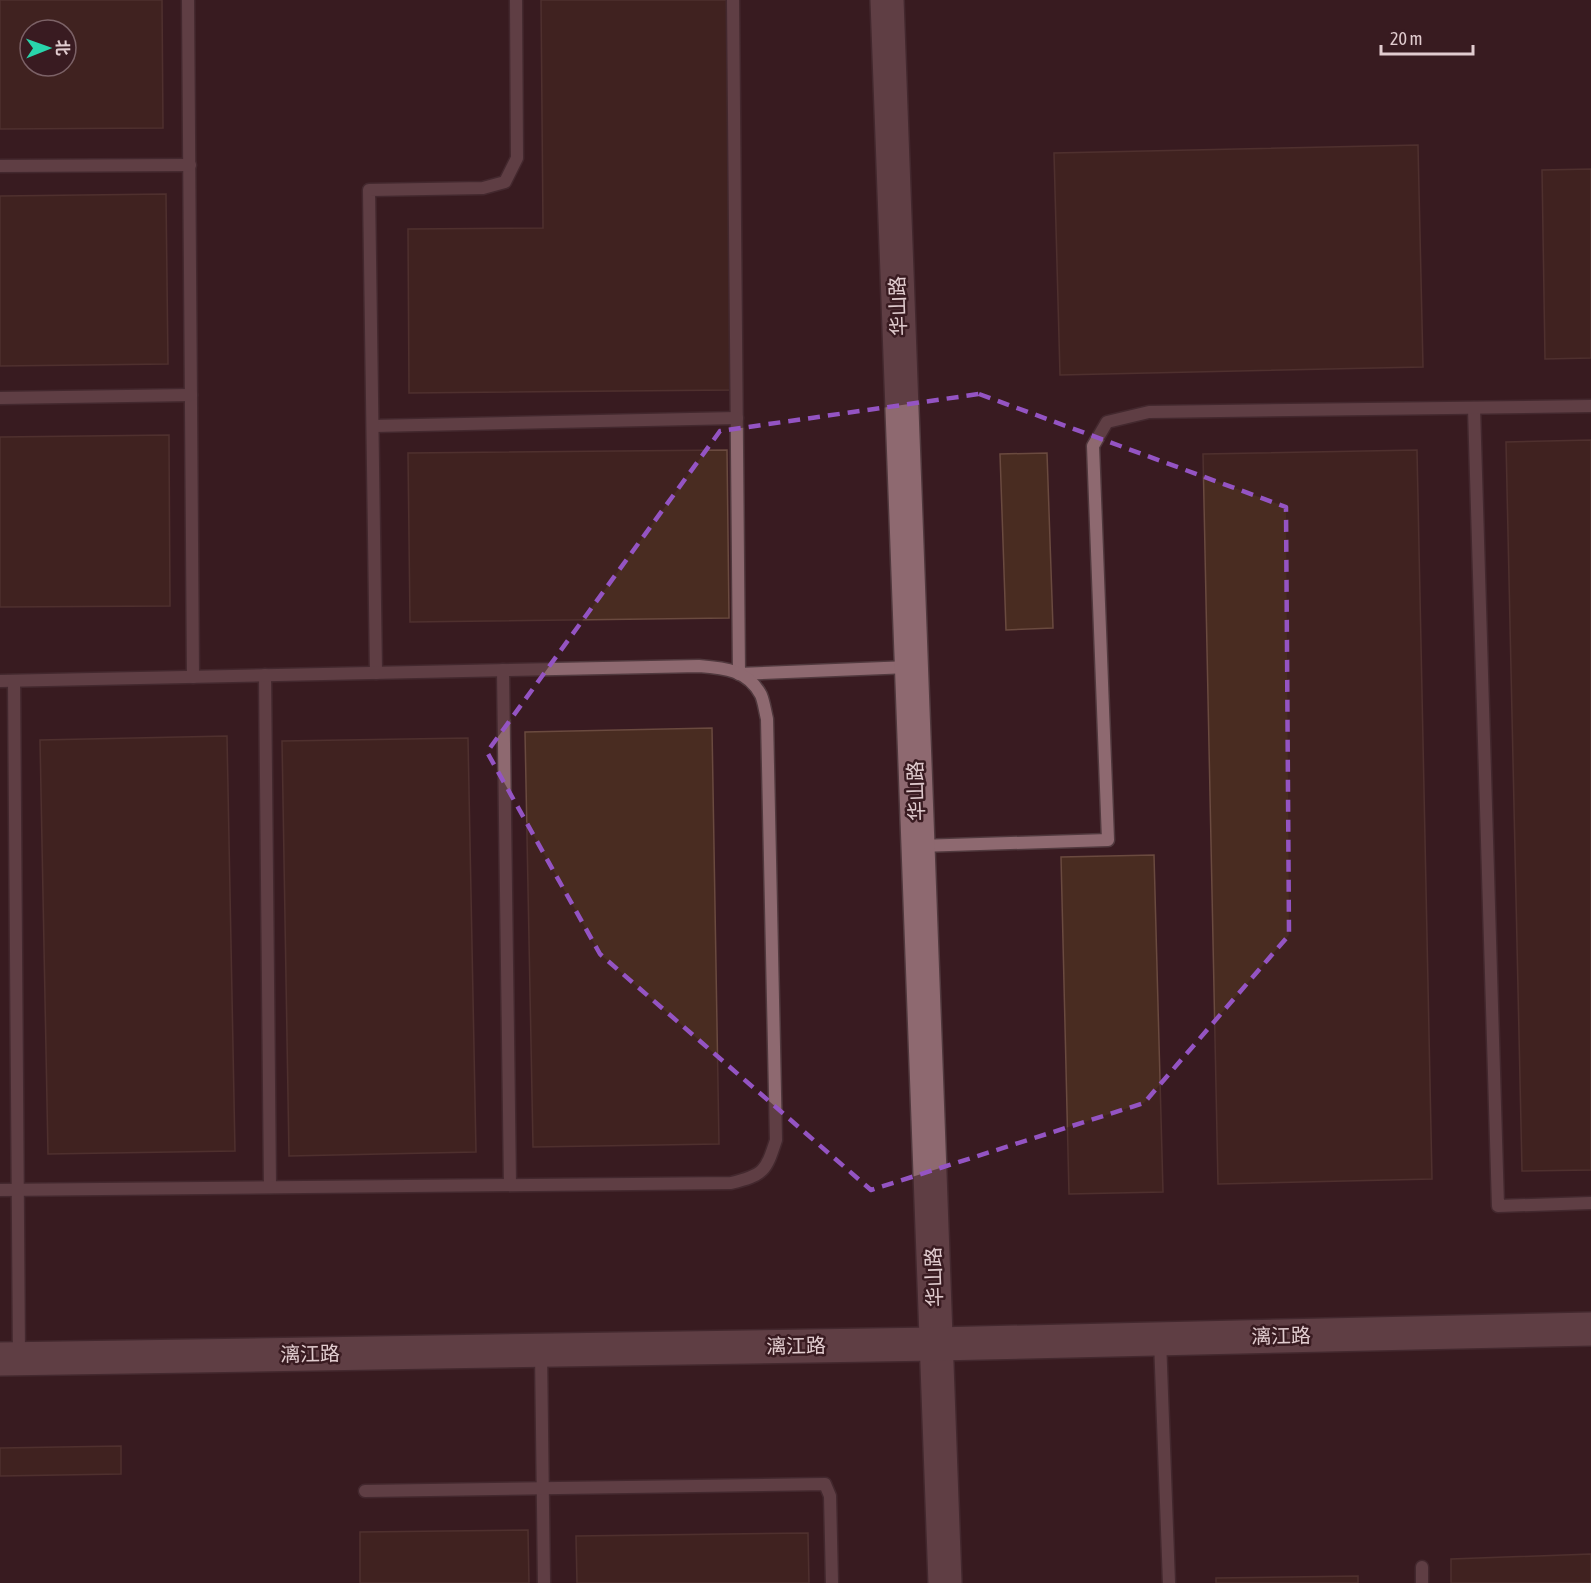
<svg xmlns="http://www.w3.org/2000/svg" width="1591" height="1583" viewBox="0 0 1591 1583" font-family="'Asap Condensed','Noto Sans SC',sans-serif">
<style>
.building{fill:#492c21;stroke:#6a4a3f;stroke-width:1.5;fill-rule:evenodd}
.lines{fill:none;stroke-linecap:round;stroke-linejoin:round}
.lane-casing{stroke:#51393e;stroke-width:15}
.secondary-casing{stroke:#51393e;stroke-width:36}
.lane{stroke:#8e6970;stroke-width:12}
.secondary{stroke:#8e6970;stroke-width:33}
.marked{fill:none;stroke:#9454c3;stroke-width:4.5;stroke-dasharray:12 8;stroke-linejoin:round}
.labels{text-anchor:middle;stroke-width:5;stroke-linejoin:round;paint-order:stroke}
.street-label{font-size:20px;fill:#e1cccf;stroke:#391b21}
</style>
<rect width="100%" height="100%" fill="#391b21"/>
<!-- building -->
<g class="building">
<path d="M0,0H162L163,128L0,129ZM30,30H66V66H30Z"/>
<path d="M541,0H728L733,390L409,393L408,229L543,228Z"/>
<path d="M1418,145L1423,367L1060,375L1054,153Z"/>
<path d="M1591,169V358L1545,359L1542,170Z"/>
<path d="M166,194L168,364L0,366V196Z"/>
<path d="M169,435L170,606L0,607V437Z"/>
<path d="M1591,440V1170L1522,1171L1506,442Z"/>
<path d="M727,450L729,618L410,622L408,453Z"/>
<path d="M1417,450L1432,1179L1218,1184L1203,454Z"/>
<path d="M1047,453L1053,628L1006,630L1000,454Z"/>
<path d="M712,728L719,1144L533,1147L525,732Z"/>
<path d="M227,736L235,1151L48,1154L40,740Z"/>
<path d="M468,738L476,1152L289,1156L282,741Z"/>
<path d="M1154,855L1163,1192L1069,1194L1061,857Z"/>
<path d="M121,1446V1474L0,1476V1448Z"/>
<path d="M528,1530L529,1583H360V1532Z"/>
<path d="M808,1533L809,1583H577L576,1536Z"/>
<path d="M1591,1554V1583H1451V1559Z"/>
<path d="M1358,1576V1583H1216V1578Z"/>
</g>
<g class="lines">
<defs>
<g id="lane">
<path d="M188,0L193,677"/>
<path d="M733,0L739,674L909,667"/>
<path d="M0,166L190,165"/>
<path d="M0,398L191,395"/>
<path d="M1474,408L1498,1206L1591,1203"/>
<path d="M373,426L737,418"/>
<path d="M503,670L510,1185"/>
<path d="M376,673L369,190L483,188L505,182L517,158L516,0"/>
<path d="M265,675L270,1187"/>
<path d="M0,681L699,666C725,668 748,670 761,695C764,702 765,711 767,719L776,1140C766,1171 764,1175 731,1183L0,1190"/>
<path d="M14,681L19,1358"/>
<path d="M919,846L1108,840L1093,446L1107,422L1149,412L1591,406"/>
<path d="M1160,1340L1169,1583"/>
<path d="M541,1352L544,1583"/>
<path d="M365,1491L825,1484L830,1496L832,1583"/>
<path d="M1422,1567V1583"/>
</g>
<g id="secondary">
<path d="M887,0L945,1583"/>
<path d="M0,1359L936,1344L1591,1329"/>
</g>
</defs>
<!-- lane casing -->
<use href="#lane" class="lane-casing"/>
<!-- secondary casing -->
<use href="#secondary" class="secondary-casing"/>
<!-- lane -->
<use href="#lane" class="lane"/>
<!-- secondary -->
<use href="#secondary" class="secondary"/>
</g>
<!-- marked area -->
<path d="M0 0H1591V1583H0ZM979,394L1286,507L1289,935L1144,1103L871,1190L600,954L487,752L720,431Z" fill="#391b21" fill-opacity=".55" fill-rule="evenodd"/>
<path class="marked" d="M979,394L1286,507L1289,935L1144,1103L871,1190L600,954L487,752L720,431Z"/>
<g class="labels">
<!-- street labels -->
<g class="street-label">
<text transform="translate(898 306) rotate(-92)" y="7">华山路</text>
<text transform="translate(916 791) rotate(-92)" y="7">华山路</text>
<text transform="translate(934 1277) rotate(-92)" y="7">华山路</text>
<text transform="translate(1281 1336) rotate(-1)" y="7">漓江路</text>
<text transform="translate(796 1346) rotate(-1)" y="7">漓江路</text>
<text transform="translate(310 1354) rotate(-1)" y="7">漓江路</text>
</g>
</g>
<!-- north arrow -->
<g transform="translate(48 48) rotate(89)"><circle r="28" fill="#391b21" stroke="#7c6267" stroke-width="1.5"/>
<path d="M0-4.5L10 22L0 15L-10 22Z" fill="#29d5ac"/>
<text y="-9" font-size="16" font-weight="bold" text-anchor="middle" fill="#e1cccf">北</text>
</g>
<!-- scale -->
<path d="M1381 45v9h92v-9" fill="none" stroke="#e1cccf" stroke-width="3"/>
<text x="1390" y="45" font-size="18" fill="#e1cccf" stroke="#391b21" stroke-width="4.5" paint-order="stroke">20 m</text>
</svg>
